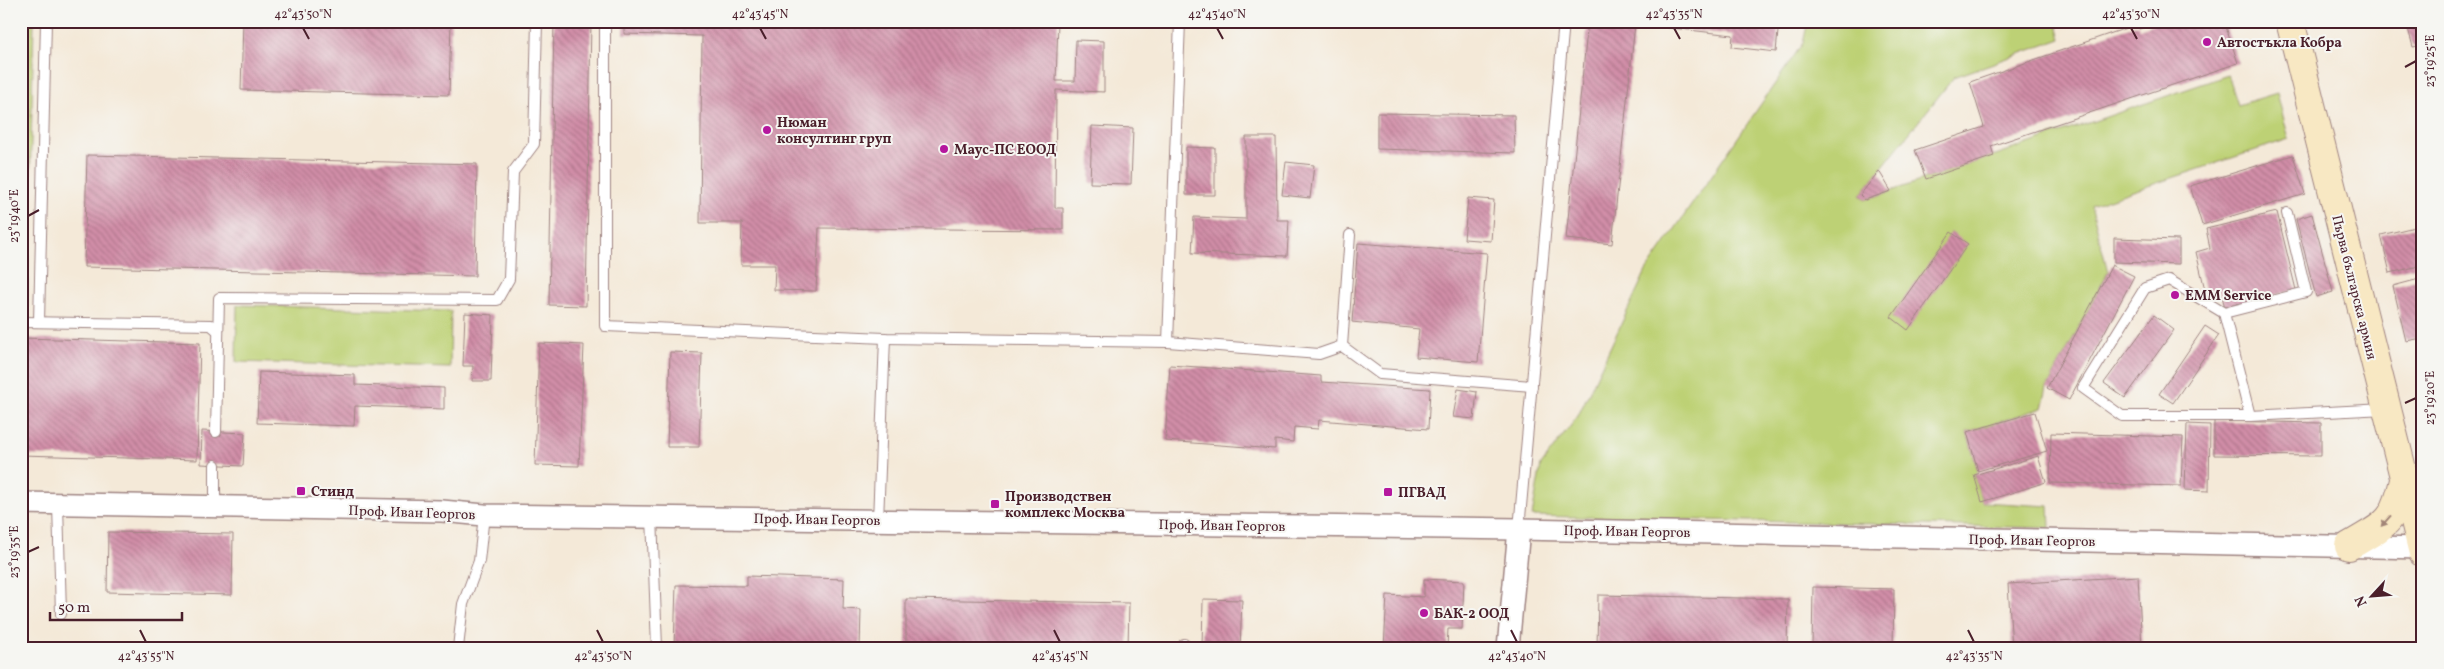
<svg xmlns="http://www.w3.org/2000/svg" width="2444" height="669" viewBox="0 0 2444 669" font-family="Vollkorn,serif">
<style>
.grass{fill:#bdd174;stroke:#847850}
.building{fill:url(#building-back-hatch)}
.lines{fill:none;stroke-linecap:round;stroke-linejoin:round}
.lane-casing{stroke:#9f8482;stroke-width:12}
.street-casing{stroke:#9f8482;stroke-width:24}
.secondary-casing{stroke:#9f8482;stroke-width:30}
.lane{stroke:#fff;stroke-width:10}
.street{stroke:#fff;stroke-width:21}
.secondary{stroke:#f8e8c3;stroke-width:28}
.oneway{fill:#a18477}
.ticks{fill:none;stroke:#4a1f2b;stroke-width:2}
.poi-dot{fill:#b5179e;stroke:#f6f6f2;stroke-width:2}
.labels{text-anchor:middle;stroke-width:4;stroke-linejoin:round;paint-order:stroke}
.poi-label{font-size:14px;font-weight:bold;fill:#4a1f2b;stroke:#f6f6f2;text-anchor:start}
.street-label{font-size:14px;fill:#4a1f2b;stroke:#f6f6f2}
.neatline{fill:none;stroke:#4a1f2b;stroke-width:2}
.ticks-label{font-size:12px;text-anchor:middle;fill:#4a1f2b}
</style>
<defs>
<pattern id="building-back-hatch" width="6" height="6" patternUnits="userSpaceOnUse" patternTransform="scale(1.25)"><rect width="6" height="6" fill="#d18ea8"/><path d="M-1 5l2 2M0 0l6 6M5-1l2 2" fill="none" stroke="#ac7389"/></pattern>
</defs>
<rect width="100%" height="100%" fill="#f6f6f2"/>
<filter id="ink" filterUnits="userSpaceOnUse"><feTurbulence type="fractalNoise" baseFrequency=".02" numOctaves="2"/><feDisplacementMap in="SourceGraphic" scale="10" xChannelSelector="R" yChannelSelector="G"/><feConvolveMatrix kernelMatrix="1 2 1 2 8 2 1 2 1" color-interpolation-filters="sRGB"/></filter>
<filter id="wash" filterUnits="userSpaceOnUse"><feTurbulence type="fractalNoise" baseFrequency=".0096" numOctaves="4" result="noise"/><feDisplacementMap in="SourceGraphic" scale="20" xChannelSelector="R" yChannelSelector="G"/><feGaussianBlur stdDeviation="1.12" result="paint"/><feColorMatrix in="noise" values="0 0 0 0 0 0 0 0 0 0 0 0 0 0 0 0 0 1.4 0 .05"/><feComposite in="paint" operator="in"/></filter>
<g filter="url(#wash)">
<rect width="100%" height="100%" fill="#f4e9d8"/>
<!-- grass -->
<g class="grass">
<path d="M21,21H34L27,312H21Z"/>
<path d="M1808,21H2056L2061,39L1954,77L1860,195L1865,200L2228,75L2238,105L2277,93L2289,139L2091,205L2108,272L2047,388L2042,408L1967,432L1978,471L1974,475L1982,502L2049,506L2050,528L1532,516L1541,465L1578,416L1646,271L1803,43Z"/>
<path d="M237,305L451,311L450,368L236,362Z"/>
</g>
<g id="blocks">
<!-- building -->
<g class="building">
<path d="M243,21H451L449,95L241,90Z"/>
<path d="M554,21H591L586,306L549,305Z"/>
<path d="M624,21H1058L1056,81H1075L1076,40L1104,41V92L1056,90L1055,208H1063V230L819,228L816,291L774,290L775,265H741L742,223H700L702,36L624,34Z"/>
<path d="M1588,21H1779L1776,52L1732,47L1733,35L1635,24L1612,244L1566,239Z"/>
<path d="M2162,21H2224L2238,63L1991,146L1994,156L1926,179L1915,150L1984,127L1970,82L2138,24L2139,29Z"/>
<path d="M2406,21H2423V45L2413,47Z"/>
<path d="M1377,113L1514,115L1515,153L1377,149Z"/>
<path d="M1092,126L1133,128L1131,184L1090,183Z"/>
<path d="M1246,137H1276L1277,220H1289L1287,256L1192,253L1194,217L1246,219Z"/>
<path d="M1186,147L1215,148V195H1186Z"/>
<path d="M87,155L477,164L475,276L84,267Z"/>
<path d="M2293,155L2305,194L2202,225L2190,186Z"/>
<path d="M1286,162L1314,165L1310,198L1282,195Z"/>
<path d="M1879,171L1891,191L1865,200L1860,195Z"/>
<path d="M1468,198L1494,200L1491,241L1464,239Z"/>
<path d="M2277,212L2296,290L2225,307L2220,290L2206,294L2196,252L2210,248L2206,229Z"/>
<path d="M2312,214L2333,292L2316,297L2296,219Z"/>
<path d="M2423,225V265L2390,273L2381,235Z"/>
<path d="M1951,232L1968,244L1908,330L1891,317Z"/>
<path d="M2114,238L2179,240V264L2114,262Z"/>
<path d="M1358,243L1487,253L1478,362L1416,357L1419,329L1352,322Z"/>
<path d="M2112,265L2134,276L2069,400L2047,388Z"/>
<path d="M2423,278V338L2406,341L2393,286Z"/>
<path d="M465,313L493,315L491,381H472L473,366H463Z"/>
<path d="M2154,315L2174,330L2125,398L2104,383Z"/>
<path d="M2205,326L2219,335L2173,403L2159,394Z"/>
<path d="M21,338L200,343L197,460L21,455Z"/>
<path d="M539,343L584,345L579,466L535,465Z"/>
<path d="M670,352L702,353L699,447H667Z"/>
<path d="M1170,365L1321,376V382L1430,389L1428,429L1319,420L1318,429L1294,427L1293,442L1275,440V449L1165,441Z"/>
<path d="M259,372L355,375V385L444,388V409L355,406L354,426L257,423Z"/>
<path d="M1458,389L1477,392L1474,419L1453,417Z"/>
<path d="M2035,412L2047,451L1978,471L1967,432Z"/>
<path d="M2214,421L2321,423V456L2214,455Z"/>
<path d="M2187,424L2210,425L2209,491L2185,490Z"/>
<path d="M202,431L245,433L243,466L201,464Z"/>
<path d="M2051,433L2183,437L2181,486L2050,483Z"/>
<path d="M2038,456L2046,482L1982,502L1974,475Z"/>
<path d="M108,532L233,534L232,595L107,592Z"/>
<path d="M747,576L844,579L843,609L861,610L860,648H674L676,585L747,586Z"/>
<path d="M2138,576L2142,648H2012L2008,584Z"/>
<path d="M1424,579L1464,581L1462,629H1448L1447,648H1384L1387,595L1424,597Z"/>
<path d="M1813,587L1894,589L1893,648H1812Z"/>
<path d="M1598,595L1788,599L1787,648H1597Z"/>
<path d="M906,599L1129,603L1128,648L906,645Z"/>
<path d="M1203,599L1242,600L1240,648H1202Z"/>
</g>
</g>
</g>
<g filter="url(#ink)">
<use href="#blocks" fill-opacity="0" stroke="#9f8482" stroke-width="1"/>
<g class="lines">
<defs>
<g id="lane">
<path d="M605,21V326L885,338L1168,342L1319,354L1342,346L1350,235"/>
<path d="M2287,213L2306,292L2224,313L2169,280L2145,288L2083,388L2122,416H2250L2385,409"/>
<path d="M2224,313L2250,416"/>
<path d="M21,322L211,325L218,331"/>
<path d="M39,322L46,21"/>
<path d="M1168,342L1180,21"/>
<path d="M1342,346L1380,374L1532,386"/>
<path d="M216,432L219,298L497,300L509,279L513,172L534,144L537,21"/>
<path d="M215,465V507"/>
<path d="M58,504L61,614"/>
<path d="M652,516L657,648"/>
<path d="M878,521L885,338"/>
<path d="M1519,529L1564,21"/>
<path d="M458,648L463,604L479,561L484,515"/>
<path d="M1184,648V644"/>
</g>
<g id="street">
<path d="M21,503L442,511L484,515L1519,529L2423,548"/>
<path d="M1508,648L1519,529"/>
</g>
<g id="secondary">
<path d="M2290,21L2423,553"/>
<path d="M2349,546C2386,524 2394,524 2404,480"/>
</g>
</defs>
<!-- lane casing -->
<use href="#lane" class="lane-casing"/>
<!-- street casing -->
<use href="#street" class="street-casing"/>
<!-- secondary casing -->
<use href="#secondary" class="secondary-casing"/>
<!-- lane -->
<use href="#lane" class="lane"/>
<!-- street -->
<use href="#street" class="street"/>
<!-- secondary -->
<use href="#secondary" class="secondary"/>
</g>
<!-- one-way arrows -->
<defs><path id="oneway-solid" d="M-6-.8H1V-3.2L6.5 0L1 3.2V.8H-6Z" transform="scale(1.25)"/></defs>
<use class="oneway" href="#oneway-solid" transform="translate(2386 521) rotate(132)"/>
</g>
<!-- ticks -->
<path class="ticks" d="M303,28L309,39M760,28L766,39M1217,28L1223,39M1674,28L1680,39M2131,28L2137,39M2405,67L2416,61M28,216L39,210M2405,403L2416,398M28,552L39,547M140,630L146,642M597,630L603,642M1054,630L1060,642M1511,630L1517,642M1968,630L1974,642"/>
<!-- markers -->
<g class="poi-dot">
<circle cx="2207" cy="42" r="5"/>
<circle cx="767" cy="130" r="5"/>
<circle cx="944" cy="149" r="5"/>
<circle cx="2175" cy="295" r="5"/>
<rect x="296" y="486" width="10" height="10" rx="2.5"/>
<rect x="1383" y="487" width="10" height="10" rx="2.5"/>
<rect x="990" y="499" width="10" height="10" rx="2.5"/>
<circle cx="1424" cy="613" r="5"/>
</g>
<g class="labels">
<!-- poi labels -->
<g class="poi-label">
<text x="2217" y="47">Автостъкла Кобра</text>
<text x="777" y="127">Нюман<tspan x="777" dy="16">консултинг груп</tspan></text>
<text x="954" y="154">Маус-ПС ЕООД</text>
<text x="2185" y="300">EMM Service</text>
<text x="311" y="496">Стинд</text>
<text x="1398" y="497">ПГВАД</text>
<text x="1005" y="501">Производствен<tspan x="1005" dy="16">комплекс Москва</tspan></text>
<text x="1434" y="618">БАК-2 ООД</text>
</g>
<!-- street labels -->
<g class="street-label">
<text transform="translate(2355 287) rotate(76)" y="5">Първа българска армия</text>
<text transform="translate(412 512) rotate(2)" y="5">Проф. Иван Георгов</text>
<text transform="translate(817 519) rotate(1)" y="5">Проф. Иван Георгов</text>
<text transform="translate(1222 525) rotate(1)" y="5">Проф. Иван Георгов</text>
<text transform="translate(1627 531) rotate(1)" y="5">Проф. Иван Георгов</text>
<text transform="translate(2032 540) rotate(1)" y="5">Проф. Иван Георгов</text>
</g>
</g>
<!-- margin -->
<rect width="2444" height="669" fill="none" stroke="#f6f6f2" stroke-width="55"/>
<!-- north arrow -->
<g transform="translate(2372 596) rotate(244)" stroke="#f6f6f2" stroke-width="4" paint-order="stroke">
<path d="M0-4L9 19L0 12L-9 19Z" fill="#4a1f2b"/>
<text y="-8" font-size="14" font-weight="bold" text-anchor="middle" fill="#4a1f2b">N</text>
</g>
<!-- scale -->
<path d="M50 612v8h132v-8" fill="none" stroke="#4a1f2b" stroke-width="2.5"/>
<text x="58" y="612" font-size="15" fill="#4a1f2b" stroke="#f6f6f2" stroke-width="4" paint-order="stroke">50 m</text>
<rect x="28" y="28" width="2388" height="614" class="neatline"/>
<g class="ticks-label">
<text x="303" y="18">42°43'50"N</text>
<text x="760" y="18">42°43'45"N</text>
<text x="1217" y="18">42°43'40"N</text>
<text x="1674" y="18">42°43'35"N</text>
<text x="2131" y="18">42°43'30"N</text>
<text transform="translate(2430 61) rotate(-90)" y="4">23°19'25"E</text>
<text transform="translate(14 216) rotate(-90)" y="4">23°19'40"E</text>
<text transform="translate(2430 398) rotate(-90)" y="4">23°19'20"E</text>
<text transform="translate(14 552) rotate(-90)" y="4">23°19'35"E</text>
<text x="146" y="660">42°43'55"N</text>
<text x="603" y="660">42°43'50"N</text>
<text x="1060" y="660">42°43'45"N</text>
<text x="1517" y="660">42°43'40"N</text>
<text x="1974" y="660">42°43'35"N</text>
</g>
</svg>
